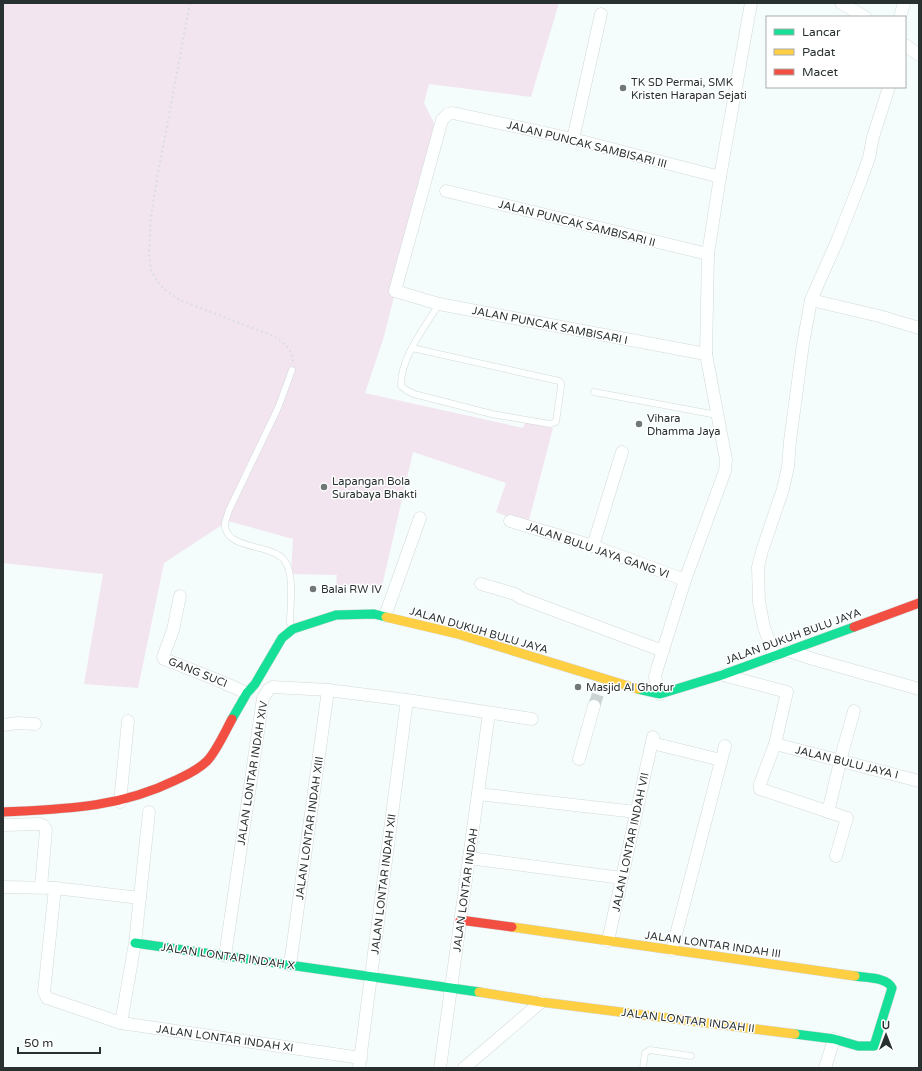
<svg xmlns="http://www.w3.org/2000/svg" width="922" height="1071" viewBox="0 0 922 1071" font-family="'Varela Round',sans-serif">
<style>
.green{fill:#f2e5ef}
.lines{fill:none;stroke-linecap:round;stroke-linejoin:round}
.street-tunnel{stroke:#ccd3d3;stroke-width:12;stroke-dasharray:12 6;stroke-linecap:butt}
.lane-casing{stroke:#d3d9d9;stroke-width:7}
.street-casing{stroke:#d3d9d9;stroke-width:13}
.fast-casing{stroke:#d3d9d9;stroke-width:10}
.slow-casing{stroke:#d3d9d9;stroke-width:10}
.jam-casing{stroke:#d3d9d9;stroke-width:10}
.path{stroke:#dcdede;stroke-width:2;stroke-dasharray:2 3;stroke-linecap:butt}
.lane{stroke:#feffff;stroke-width:6}
.street{stroke:#feffff;stroke-width:12}
.fast{stroke:#16e098;stroke-width:9}
.slow{stroke:#ffcf43;stroke-width:9}
.jam{stroke:#f24e42;stroke-width:9}
.poi-dot{fill:#707777;stroke:#fff;stroke-width:1.5}
.labels{text-anchor:middle;stroke-width:3;stroke-linejoin:round;paint-order:stroke}
.poi-label{font-size:11px;fill:#283030;stroke:#fff;text-anchor:start}
.street-label{font-size:11px;fill:#283030;stroke:#fff}
</style>
<rect width="100%" height="100%" fill="#f5fcfc"/>
<!-- green -->
<path class="green" d="M3,3H559L531,97L429,84L424,103L434,123L420,195L383,340L365,393L523,428L526,422L553,428L528,524L496,512L506,483L413,452L382,586L336,585L337,575L291,574L293,539L228,521L164,563L138,688L84,684L103,574L3,563Z"/>
<g class="lines">
<!-- street-tunnel -->
<path class="street-tunnel" d="M594,706L600,688"/>
<defs>
<g id="lane">
<path d="M412,348L559,381L561,383V386L556,422L550,424L492,414L414,394L406,390L401,386C400,358 425,327 439,304"/>
<path d="M594,392L717,415"/>
<path d="M292,627L290,623C290,606 295,573 284,560C272,544 229,550 225,527C224,522 228,515 229,510L278,408L292,370"/>
<path d="M643,1068L645,1053L650,1050L691,1056"/>
</g>
<g id="street">
<path d="M841,3L865,17"/>
<path d="M900,17L904,3"/>
<path d="M905,45L919,55"/>
<path d="M573,139L601,14"/>
<path d="M446,191L708,254"/>
<path d="M811,300L879,316L919,328"/>
<path d="M706,354L439,304L395,291L442,120L448,114L453,113L573,139L720,177"/>
<path d="M510,521L593,546L685,580"/>
<path d="M593,546L622,452"/>
<path d="M481,584L515,594L521,598L663,651"/>
<path d="M180,596L173,630L163,657L164,659L215,679L247,693"/>
<path d="M385,616L420,518"/>
<path d="M789,651L813,659L919,689"/>
<path d="M774,656L764,627L759,602L758,567L762,551L783,489L788,467L790,441L803,344L811,300L838,239L861,180L869,158L873,137L889,87"/>
<path d="M723,675L787,692L775,744L760,784V789L847,818L836,856"/>
<path d="M660,694L655,677L657,669L685,580L725,471L726,460L706,354L708,254L720,177L751,3"/>
<path d="M3,725L18,723L35,724"/>
<path d="M652,743L721,760"/>
<path d="M775,744L919,781"/>
<path d="M579,759L594,706"/>
<path d="M478,794L636,812"/>
<path d="M120,802L128,721"/>
<path d="M828,812L843,750L854,711"/>
<path d="M3,825L40,824L44,826L46,830L41,887"/>
<path d="M469,858L622,878"/>
<path d="M3,887L55,888L140,898"/>
<path d="M55,888L44,992L47,998L121,1023L361,1058"/>
<path d="M608,941L653,737"/>
<path d="M672,950L725,746"/>
<path d="M225,956L263,698L269,689L273,687L328,690L407,700L532,719"/>
<path d="M290,965L328,690"/>
<path d="M121,1023L135,943L149,812"/>
<path d="M359,1068L407,700"/>
<path d="M440,1068L489,713"/>
<path d="M464,1068L541,1002"/>
<path d="M825,1068L834,1039"/>
</g>
<g id="fast">
<path d="M638,689L660,694L722,675L854,627"/>
<path d="M232,719L247,693L255,684L282,638L293,629L336,615L374,614L386,617"/>
<path d="M135,943L479,992"/>
<path d="M795,1034L834,1039L858,1046H874L892,988C887,977 866,978 855,976"/>
</g>
<g id="slow">
<path d="M386,617L458,634L638,689"/>
<path d="M512,927L855,976"/>
<path d="M479,992L541,1002L795,1034"/>
</g>
<g id="jam">
<path d="M854,627L919,603"/>
<path d="M3,812C65,809 119,808 176,780C187,775 199,769 207,761C216,752 226,730 232,719"/>
<path d="M460,920L512,927"/>
</g>
</defs>
<!-- lane casing -->
<use href="#lane" class="lane-casing"/>
<!-- street casing -->
<use href="#street" class="street-casing"/>
<!-- fast casing -->
<use href="#fast" class="fast-casing"/>
<!-- slow casing -->
<use href="#slow" class="slow-casing"/>
<!-- jam casing -->
<use href="#jam" class="jam-casing"/>
<!-- path -->
<path class="path" d="M190,3L157,179L151,216L149,252L151,270L157,281L165,290L180,300L273,336C283,342 293,349 293,363"/>
<!-- lane -->
<use href="#lane" class="lane"/>
<!-- street -->
<use href="#street" class="street"/>
<!-- fast -->
<use href="#fast" class="fast"/>
<!-- slow -->
<use href="#slow" class="slow"/>
<!-- jam -->
<use href="#jam" class="jam"/>
</g>
<!-- markers -->
<g class="poi-dot">
<circle cx="623" cy="88" r="4"/>
<circle cx="639" cy="424" r="4"/>
<circle cx="324" cy="487" r="4"/>
<circle cx="313" cy="589" r="4"/>
<circle cx="578" cy="687" r="4"/>
</g>
<g class="labels">
<!-- poi labels -->
<g class="poi-label">
<text x="631" y="86">TK SD Permai, SMK<tspan x="631" dy="13">Kristen Harapan Sejati</tspan></text>
<text x="647" y="422">Vihara<tspan x="647" dy="13">Dhamma Jaya</tspan></text>
<text x="332" y="485">Lapangan Bola<tspan x="332" dy="13">Surabaya Bhakti</tspan></text>
<text x="321" y="593">Balai RW IV</text>
<text x="586" y="691">Masjid Al Ghofur</text>
</g>
<!-- street labels -->
<g class="street-label">
<text transform="translate(587 144) rotate(14)" y="4">JALAN PUNCAK SAMBISARI III</text>
<text transform="translate(577 223) rotate(14)" y="4">JALAN PUNCAK SAMBISARI II</text>
<text transform="translate(550 325) rotate(11)" y="4">JALAN PUNCAK SAMBISARI I</text>
<text transform="translate(598 550) rotate(19)" y="4">JALAN BULU JAYA GANG VI</text>
<text transform="translate(479 630) rotate(16)" y="4">JALAN DUKUH BULU JAYA</text>
<text transform="translate(793 636) rotate(-20)" y="4">JALAN DUKUH BULU JAYA</text>
<text transform="translate(198 672) rotate(22)" y="4">GANG SUCI</text>
<text transform="translate(847 762) rotate(14)" y="4">JALAN BULU JAYA I</text>
<text transform="translate(252 773) rotate(-81)" y="4">JALAN LONTAR INDAH XIV</text>
<text transform="translate(309 828) rotate(-82)" y="4">JALAN LONTAR INDAH XIII</text>
<text transform="translate(630 842) rotate(-78)" y="4">JALAN LONTAR INDAH VII</text>
<text transform="translate(383 884) rotate(-83)" y="4">JALAN LONTAR INDAH XII</text>
<text transform="translate(465 890) rotate(-82)" y="4">JALAN LONTAR INDAH</text>
<text transform="translate(713 944) rotate(8)" y="4">JALAN LONTAR INDAH III</text>
<text transform="translate(228 956) rotate(8)" y="4">JALAN LONTAR INDAH X</text>
<text transform="translate(688 1020) rotate(7)" y="4">JALAN LONTAR INDAH II</text>
<text transform="translate(225 1038) rotate(8)" y="4">JALAN LONTAR INDAH XI</text>
</g>
</g>
<!-- border -->
<rect width="922" height="1071" fill="none" stroke="#283030" stroke-width="8"/>
<!-- legend -->
<rect x="766" y="16" width="140" height="72" fill="#ffffff" stroke="#a9acac"/>
<rect x="774" y="29" width="20" height="6" fill="#16e098" stroke="#a9acac"/>
<text x="802" y="36" font-size="12" fill="#283030">Lancar</text>
<rect x="774" y="49" width="20" height="6" fill="#ffcf43" stroke="#a9acac"/>
<text x="802" y="56" font-size="12" fill="#283030">Padat</text>
<rect x="774" y="69" width="20" height="6" fill="#f24e42" stroke="#a9acac"/>
<text x="802" y="76" font-size="12" fill="#283030">Macet</text>
<!-- north arrow -->
<g transform="translate(886 1035)" stroke="#ffffff" stroke-width="3" paint-order="stroke">
<path d="M0-3L7 15L0 10L-7 15Z" fill="#283030"/>
<text y="-6" font-size="11" font-weight="bold" text-anchor="middle" fill="#283030">U</text>
</g>
<!-- scale -->
<path d="M18 1047v6h82v-6" fill="none" stroke="#283030" stroke-width="2"/>
<text x="24" y="1047" font-size="12" fill="#283030" stroke="#ffffff" stroke-width="3" paint-order="stroke">50 m</text>
</svg>
